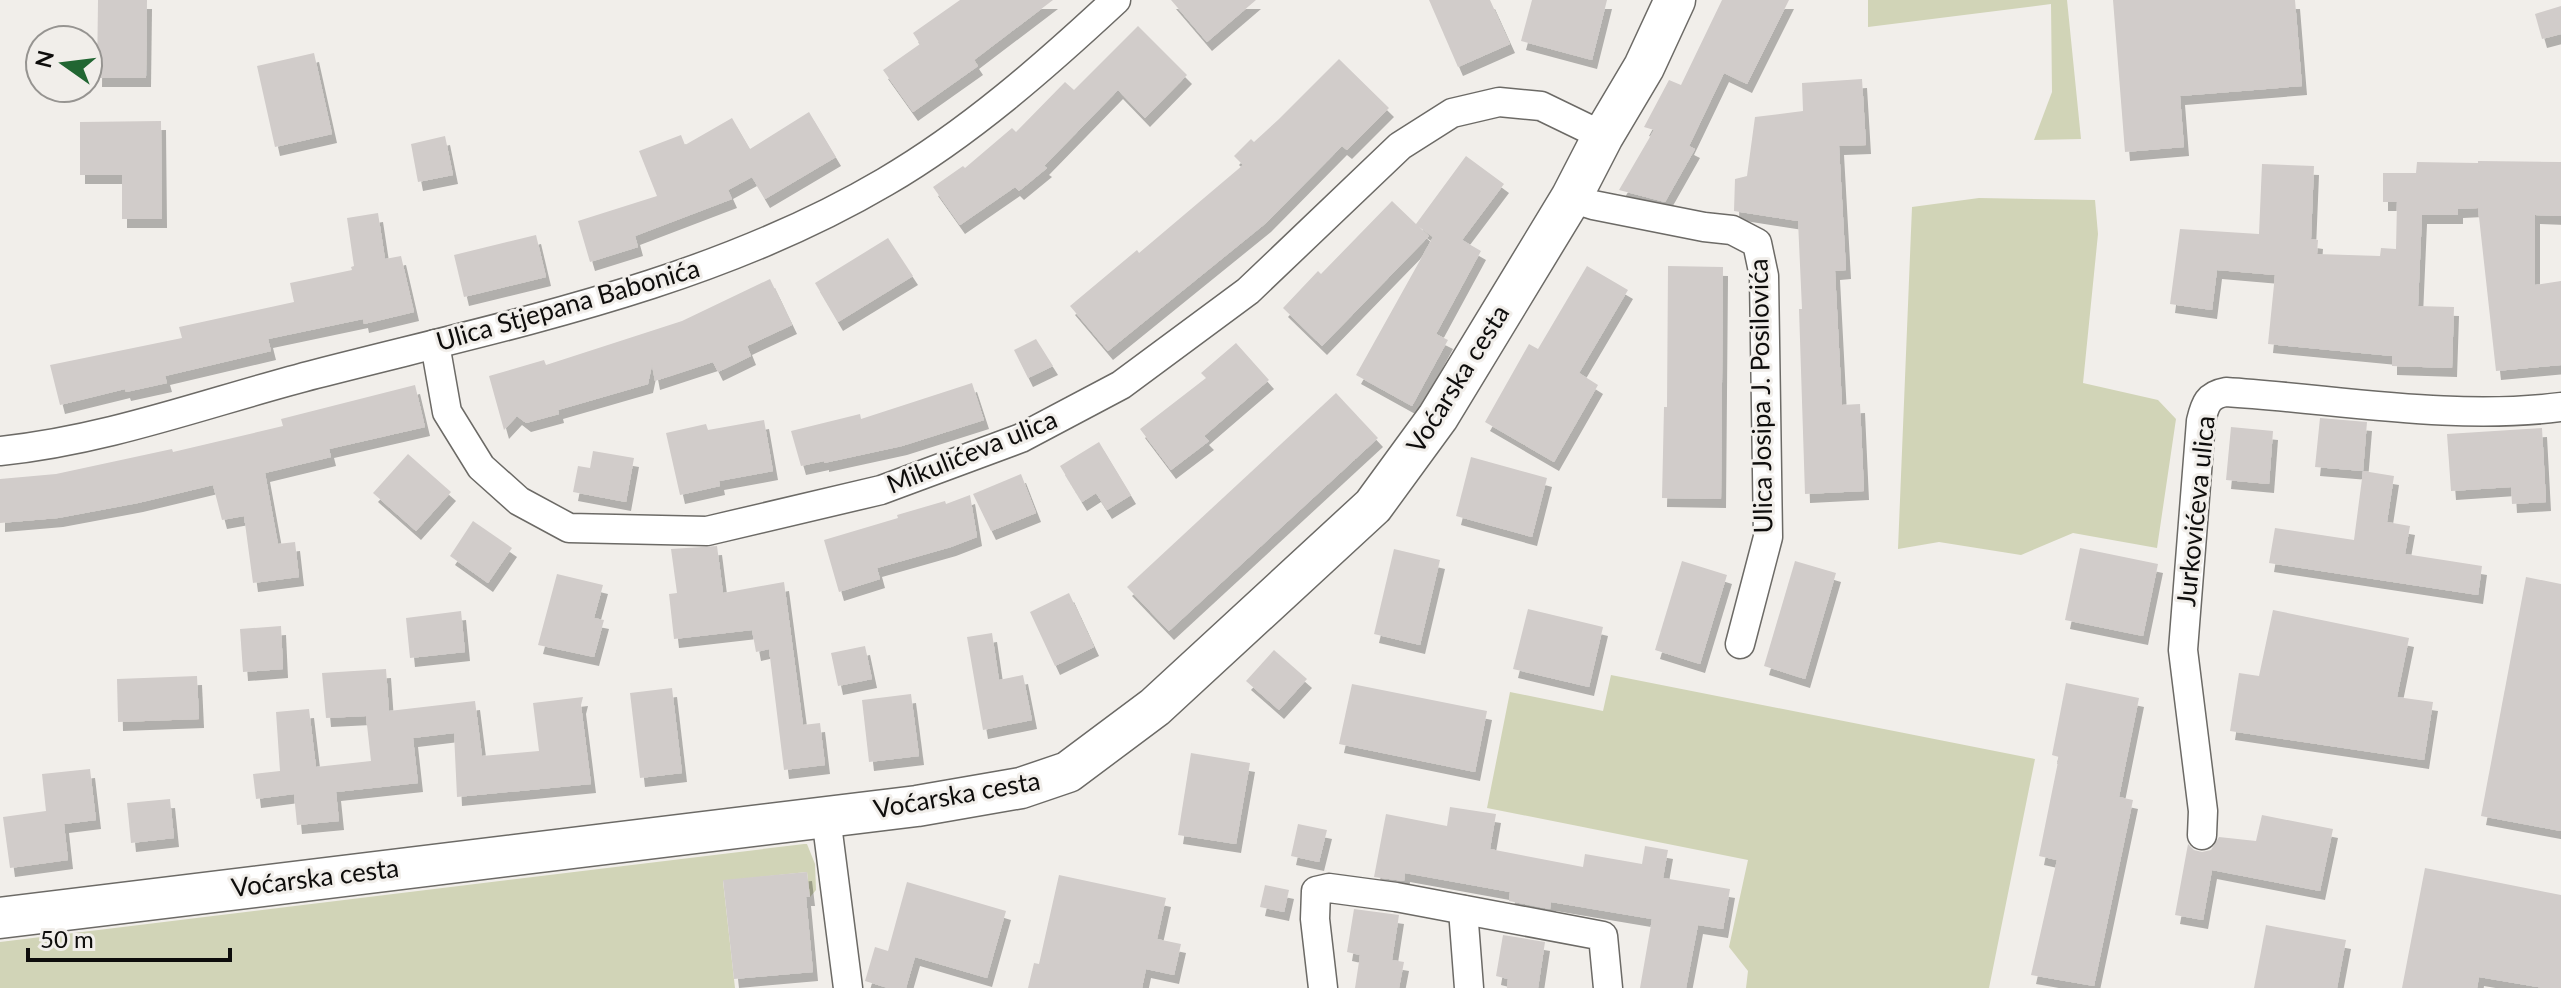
<svg xmlns="http://www.w3.org/2000/svg" width="2561" height="988" viewBox="0 0 2561 988" font-family="Lato,sans-serif">
<style>
.green{fill:#d1d4b7}
.building{fill:#d1ccca;filter:url(#shadow)}
.lines{fill:none;stroke-linecap:round;stroke-linejoin:round}
.street-casing{stroke:#6c6a66;stroke-width:31}
.secondary-casing{stroke:#6c6a66;stroke-width:43}
.street{stroke:#fff;stroke-width:28}
.secondary{stroke:#fff;stroke-width:40}
.labels{text-anchor:middle;stroke-width:6;stroke-linejoin:round;paint-order:stroke}
.street-label{font-size:26px;fill:#0e0d0c;stroke:#f1eeea}
</style>
<defs>
<filter id="shadow"><feDropShadow dx="5" dy="9" stdDeviation="0" flood-color="#0004"/></filter>
</defs>
<rect width="100%" height="100%" fill="#f1eeea"/>
<!-- green -->
<g class="green">
<path d="M1868,0H2067L2081,139L2034,140L2052,92L2051,4L1868,27Z"/>
<path d="M1979,198L2095,200L2098,234L2083,383L2158,400L2176,419L2157,548L2073,533L2021,555L1939,542L1898,549L1912,207Z"/>
<path d="M1611,675L2035,759L1989,988H1746L1748,971L1729,947L1748,860L1487,808L1510,692L1603,711Z"/>
<path d="M804,844H807L815,864L816,890L810,897L807,872L723,881L735,988H0V942Z"/>
</g>
<!-- building -->
<g class="building">
<path d="M98,0H147L146,78H97Z"/>
<path d="M960,0H1053L974,60L978,66L913,112L883,70L920,44L913,33Z"/>
<path d="M1171,0H1256L1207,42Z"/>
<path d="M1429,0H1490L1510,44L1458,67Z"/>
<path d="M1532,0H1607L1592,60L1521,41Z"/>
<path d="M1722,0H1789L1747,84L1724,73L1689,146L1695,149L1665,202L1619,190L1654,130L1644,127L1669,80L1681,85Z"/>
<path d="M2113,0H2295L2302,86L2180,96L2184,147L2125,152Z"/>
<path d="M2561,6V34L2542,39L2535,14Z"/>
<path d="M1138,26L1187,75L1145,118L1118,90L1044,166L1047,168L1019,191L1015,187L960,225L933,187L963,166L965,168L1012,128L1016,132L1065,82L1074,90Z"/>
<path d="M314,53L332,134L275,147L257,66Z"/>
<path d="M1339,59L1389,108L1347,150L1342,146L1266,223L1108,351L1070,306L1137,250L1139,253L1243,165L1234,156L1251,139L1254,142L1279,119Z"/>
<path d="M1862,79L1866,145L1839,146L1846,270L1835,271L1842,405L1860,404L1864,491L1805,494L1799,309H1802L1798,221L1734,211L1735,179L1747,176L1755,117L1803,111L1802,83Z"/>
<path d="M809,112L836,157L765,199L752,177L728,190L732,199L635,236L638,247L590,262L578,221L657,196L639,151L681,135L685,145L732,118L750,149Z"/>
<path d="M161,121L162,219H122V175H80V122Z"/>
<path d="M445,136L453,175L418,182L411,144Z"/>
<path d="M1466,156L1504,184L1462,240L1481,251L1436,334L1448,340L1412,406L1356,375L1433,237L1419,227L1429,236L1322,346L1283,308L1318,271L1321,274L1392,201L1416,224Z"/>
<path d="M2478,161L2561,162V216L2535,215V285L2561,281V365L2496,371L2478,208L2458,209V215H2422L2418,306L2454,307L2452,368L2392,366V356L2268,344L2275,275L2217,270L2212,310L2170,304L2180,229L2259,234L2262,164L2314,166L2311,239L2318,240L2317,254L2380,256L2381,248L2396,249L2397,202H2383V173H2416L2417,162L2478,163Z"/>
<path d="M378,213L385,259L401,256L414,312L364,324L363,319L268,339L271,351L165,376L167,383L126,392L125,389L60,405L50,365L182,338L179,327L294,302L290,283L352,270L351,267L354,266L347,218Z"/>
<path d="M536,235L546,277L464,297L454,255Z"/>
<path d="M888,238L913,276L838,322L815,283Z"/>
<path d="M1587,266L1628,290L1579,373L1598,385L1554,462L1485,422L1529,344L1538,349Z"/>
<path d="M1668,266L1723,267L1721,499L1662,498L1664,407H1667Z"/>
<path d="M770,279L792,325L747,346L751,356L718,372L713,362L655,381L652,365L648,384L558,410L559,414L526,423L517,416L504,430L489,376L544,360L546,365L682,321Z"/>
<path d="M1036,339L1053,366L1028,378L1014,350Z"/>
<path d="M1236,343L1269,380L1204,436L1209,441L1171,470L1140,429L1206,378L1201,373Z"/>
<path d="M972,383L984,420L902,446L824,463V461L801,466L791,431L860,414L861,419Z"/>
<path d="M415,385L425,427L329,449L331,457L265,473L278,544L295,542L299,577L253,583L244,516L222,520L213,485L138,503L58,518L0,523V479L56,474L172,449L173,452L283,426L281,419Z"/>
<path d="M1336,393L1378,438L1169,631L1127,587Z"/>
<path d="M2320,418L2367,422L2363,471L2315,467Z"/>
<path d="M764,420L773,471L719,481L720,486L680,495L666,433L706,424L708,430Z"/>
<path d="M2231,427L2273,431L2269,484L2226,480Z"/>
<path d="M2542,428L2546,502L2512,504L2511,487L2451,491L2447,434Z"/>
<path d="M1099,442L1131,495L1107,510L1096,493L1082,502L1060,466Z"/>
<path d="M593,451L634,458L626,502L573,492L578,466L590,468Z"/>
<path d="M408,454L451,492L416,531L373,493Z"/>
<path d="M1471,457L1547,478L1532,537L1456,516Z"/>
<path d="M2363,471L2394,476L2387,522L2410,526L2405,554L2482,566L2478,595L2269,563L2275,528L2354,540Z"/>
<path d="M1021,474L1036,513L991,531L973,494Z"/>
<path d="M970,495L977,537L951,547L877,568L880,579L839,592L824,540L898,518L897,515L945,501L946,504Z"/>
<path d="M473,521L512,548L488,583L450,556Z"/>
<path d="M717,546L723,593L784,582L803,725L820,723L825,765L784,770L769,649L756,652L752,630L674,639L669,594L677,593L671,549Z"/>
<path d="M2080,548L2158,564L2143,636L2065,620Z"/>
<path d="M1394,549L1440,560L1420,645L1374,634Z"/>
<path d="M1682,561L1727,575L1700,664L1655,650Z"/>
<path d="M1795,561L1836,573L1805,679L1764,666Z"/>
<path d="M557,574L603,585L594,618L604,620L594,657L538,645Z"/>
<path d="M2526,577L2561,584V831L2481,816Z"/>
<path d="M1069,593L1094,647L1055,666L1030,612Z"/>
<path d="M1528,609L1603,627L1589,687L1513,669Z"/>
<path d="M2273,610L2409,638L2397,697L2433,702L2424,760L2230,731L2239,673L2259,676Z"/>
<path d="M461,611L465,652L410,658L406,618Z"/>
<path d="M281,626L283,669L243,672L240,629Z"/>
<path d="M992,633L999,680L1023,675L1032,720L983,730L967,637Z"/>
<path d="M865,646L872,679L838,686L831,653Z"/>
<path d="M1274,650L1307,679L1279,710L1246,681Z"/>
<path d="M386,669L389,711L475,701L482,756L539,751L533,703L583,697L581,705L591,784L457,797L454,733L413,738L418,783L336,792L339,821L297,825L294,794L256,799L253,774L280,771L276,712L309,709L316,767L371,761L366,716L326,718L322,673Z"/>
<path d="M197,676L199,719L118,722L117,679Z"/>
<path d="M2066,683L2139,698L2119,797L2133,800L2094,986L2031,975L2057,860L2039,856L2059,757L2052,755Z"/>
<path d="M1352,684L1487,711L1475,772L1339,744Z"/>
<path d="M672,688L682,773L640,778L630,693Z"/>
<path d="M911,694L919,756L869,762L862,700Z"/>
<path d="M1191,753L1250,763L1236,844L1178,835Z"/>
<path d="M90,769L96,820L64,824L68,860L10,868L3,817L46,811L42,774Z"/>
<path d="M170,799L174,838L131,843L127,803Z"/>
<path d="M1450,807L1496,814L1490,849L1583,867L1585,854L1642,864L1645,846L1668,850L1663,878L1730,889L1723,929L1698,925L1686,988H1640L1652,919L1551,902L1550,909L1509,901L1510,892L1405,873L1404,881L1374,877L1386,814L1447,826Z"/>
<path d="M2262,815L2333,829L2320,891L2212,870L2203,920L2175,915L2188,844L2194,850L2202,852L2211,850L2219,837L2256,841Z"/>
<path d="M1298,824L1327,830L1319,862L1291,856Z"/>
<path d="M2425,868L2561,895V988H2544L2479,977L2477,988H2402Z"/>
<path d="M807,872L810,897H806L813,972L734,979L723,880Z"/>
<path d="M1059,875L1166,898L1157,939L1181,944L1174,975L1146,969L1142,988H1028L1034,963L1039,964Z"/>
<path d="M907,882L1006,911L987,978L915,957L906,988H888L865,981L875,947L888,951Z"/>
<path d="M1265,885L1289,890L1284,912L1260,907Z"/>
<path d="M1354,909L1399,915L1392,960L1404,962L1399,988H1355L1360,955L1347,952Z"/>
<path d="M2266,925L2346,940L2337,988H2254Z"/>
<path d="M1503,935L1545,942L1538,988H1507L1508,979L1496,976Z"/>
</g>
<g class="lines">
<defs>
<g id="street">
<path d="M1571,198L1593,205L1704,227L1732,230L1757,243L1764,276L1768,537L1740,644"/>
<path d="M435,344L447,412L481,467L519,501L569,528L707,531L881,490L1021,438L1121,385L1248,291L1400,146L1452,113L1499,102L1541,106L1603,136"/>
<path d="M0,451C109,440 211,401 316,374C510,324 710,285 885,182C969,133 1045,66 1116,0"/>
<path d="M826,817L848,988"/>
<path d="M2202,835L2203,811L2183,650L2201,421C2205,404 2208,395 2226,392C2336,399 2452,421 2561,407"/>
<path d="M1463,910L1469,988"/>
<path d="M1323,988L1315,919L1316,891L1329,888L1396,897L1603,936L1608,988"/>
</g>
<path id="secondary" d="M0,918L917,806L1021,788L1068,772L1155,707L1373,506L1438,417L1571,198L1603,136L1644,67L1675,0"/>
</defs>
<!-- street casing -->
<use href="#street" class="street-casing"/>
<!-- secondary casing -->
<use href="#secondary" class="secondary-casing"/>
<!-- street -->
<use href="#street" class="street"/>
<!-- secondary -->
<use href="#secondary" class="secondary"/>
</g>
<g class="labels">
<!-- street labels -->
<g class="street-label">
<text transform="translate(568 305) rotate(-16)" y="9">Ulica Stjepana Babonića</text>
<text transform="translate(1458 379) rotate(-58)" y="9">Voćarska cesta</text>
<text transform="translate(1761 396) rotate(-91)" y="9">Ulica Josipa J. Posilovića</text>
<text transform="translate(972 452) rotate(-22)" y="9">Mikulićeva ulica</text>
<text transform="translate(2196 511) rotate(-84)" y="9">Jurkovićeva ulica</text>
<text transform="translate(957 795) rotate(-10)" y="9">Voćarska cesta</text>
<text transform="translate(315 878) rotate(-7)" y="9">Voćarska cesta</text>
</g>
</g>
<!-- north arrow -->
<g transform="translate(64 64) rotate(284)"><circle r="38" fill="#f1eeea" stroke="#969491" stroke-width="2"/>
<path d="M0-6L14 30L0 20L-14 30Z" fill="#216632"/>
<text y="-12" font-size="22" font-weight="bold" text-anchor="middle" fill="#0e0d0c">N</text>
</g>
<!-- scale -->
<path d="M28 948v12h202v-12" fill="none" stroke="#0e0d0c" stroke-width="4"/>
<text x="40" y="948" font-size="24" fill="#0e0d0c" stroke="#f1eeea" stroke-width="6" paint-order="stroke">50 m</text>
</svg>
